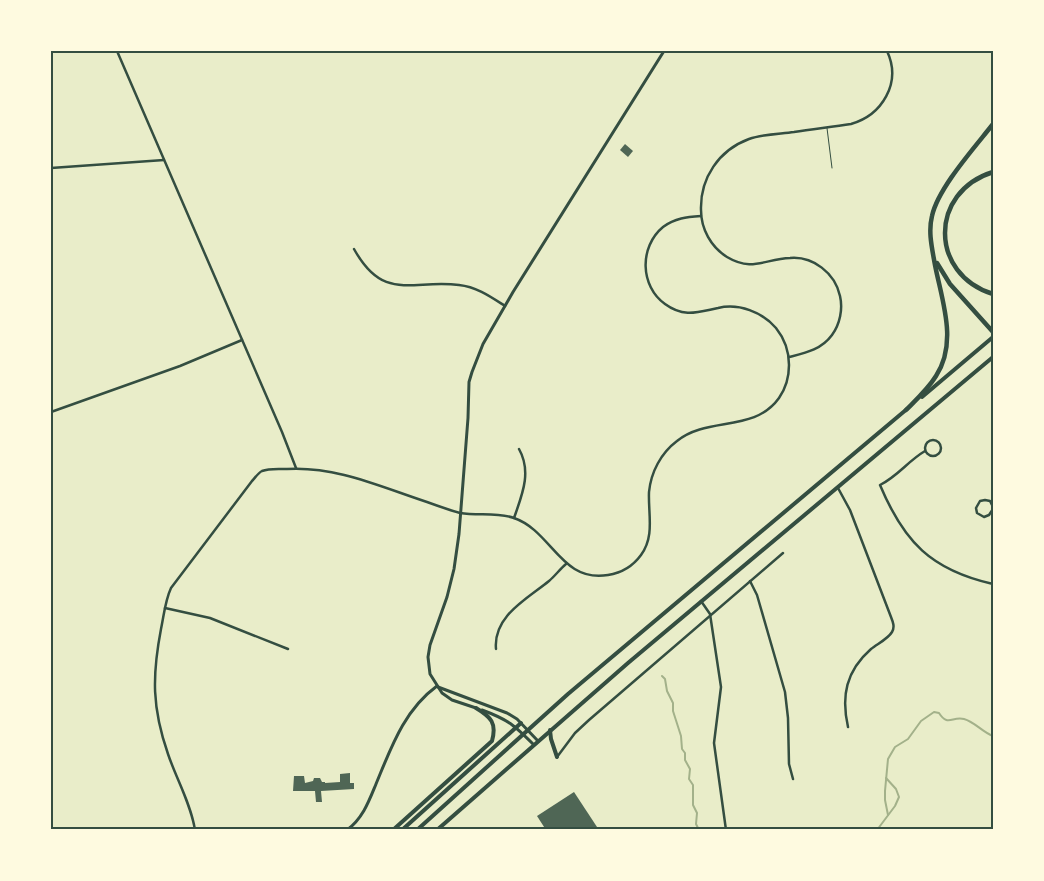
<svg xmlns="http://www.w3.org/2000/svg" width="1044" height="881" viewBox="0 0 1044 881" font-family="'Alegreya Sans',sans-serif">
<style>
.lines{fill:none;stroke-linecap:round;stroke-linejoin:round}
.stream{stroke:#a3b18a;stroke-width:2}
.building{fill:#4f6655}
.service{stroke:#344e41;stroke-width:1}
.minor{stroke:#344e41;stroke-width:2.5}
.tertiary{stroke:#344e41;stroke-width:3}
.secondary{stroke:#344e41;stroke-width:3}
.trunk{stroke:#344e41;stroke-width:4}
.motorway{stroke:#344e41;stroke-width:4.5}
.neatline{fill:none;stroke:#344e41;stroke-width:2}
</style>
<rect width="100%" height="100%" fill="#e9edc9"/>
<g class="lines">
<!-- stream -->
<g class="stream">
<path d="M662,676L665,679L667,691L673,703V711L681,736L682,749L685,753V760L690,769L689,779L693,785V805L697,813L696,824L699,830"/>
<path d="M888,815L885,800V791L888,759L895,747L908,739L921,721L934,712L939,713C948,727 952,716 964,719C975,722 982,732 993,736"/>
<path d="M877,830L895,806L899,797L896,789L886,778"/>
</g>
</g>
<!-- building -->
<g class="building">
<path d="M625,144L633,151L628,157L620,150Z"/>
<path d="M350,773V783H354V789L321,791L322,802H316L315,791H293L294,776H304L305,783L313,781L314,778H320L322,782H325V783L340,782V774Z"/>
<path d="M574,792L599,830H546L537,816Z"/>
</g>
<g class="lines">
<!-- service -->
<path class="service" d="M827,128L832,168"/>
<!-- minor -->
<g class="minor">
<path d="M117,51L282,432L296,468"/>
<path d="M51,168L164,160"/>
<path d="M354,249C384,303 412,279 459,285C477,287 491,297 505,306"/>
<path d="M789,357C805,353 821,350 832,335C840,324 843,309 840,296C835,273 813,256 790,258C765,259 752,272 727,257C711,247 701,229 701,210C700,178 719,150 749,139C763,134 779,134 794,132C813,129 832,127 851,124C882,115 902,83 887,51"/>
<path d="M51,412L180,366L242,340"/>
<circle cx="933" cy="448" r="8"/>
<path d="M925,451C908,461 898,476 880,485C904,542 931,570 993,584"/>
<path d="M838,488L850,510L891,617C893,622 895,627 892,632C888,639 877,644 871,649C846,671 841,696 848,727"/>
<path d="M993,507L990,501L985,500L980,501L976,508L977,513L984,517L989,515L993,509"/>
<path d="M514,518C522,495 532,472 519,449"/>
<path d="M750,581L757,595L785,692L788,718L789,764L793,779"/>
<path d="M701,601L710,614L721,687L714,743L726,830"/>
<path d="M165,608L210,618L288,649"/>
<path d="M496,649C493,616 527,599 549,581C555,576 560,569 566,564"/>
<path d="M557,757L575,733L589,720L783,553"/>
<path d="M195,830C191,804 176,778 168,754C152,708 152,676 161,629C164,615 165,601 171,588L252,481C255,478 258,473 262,471C269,468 279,469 287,469C336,466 381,487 427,502C438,506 449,510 460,513C478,516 497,512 514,518C552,531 561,583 608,575C621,573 633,566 641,555C655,536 648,514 649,492C651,472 661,453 677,441C708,416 754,433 779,398C786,388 789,376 789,365C789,351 784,338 776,328C762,312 739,303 718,308C698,312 684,318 665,304C640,286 639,247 663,227C675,218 687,217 701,216"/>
</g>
<!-- tertiary -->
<path class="tertiary" d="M347,830C363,818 369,801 376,784C391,748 404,710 437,686"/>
<!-- secondary -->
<g class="secondary">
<path d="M438,687L507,713L517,719L538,741"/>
<path d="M476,708L452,700L442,693L430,674L428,657L430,645L447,597L454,569L459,534L468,418L469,382L472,372L483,344L513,292L664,51"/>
<path d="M482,710C509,720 514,725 534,745"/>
</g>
<!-- trunk -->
<g class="trunk">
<path d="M922,397L993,337"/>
<path d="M550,730L551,739L557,757"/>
<path d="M393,830L492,741C497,723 491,717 476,708"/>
<path d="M402,830L521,723"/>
<path d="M417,830L568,694L907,409"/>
<path d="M437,830L628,663L993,357"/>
</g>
<!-- motorway -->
<g class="motorway">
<path d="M993,172C929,192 929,274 993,294"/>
<path d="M937,263L950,284L993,332"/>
<path d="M906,410C917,399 928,389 936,376C958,342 942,301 935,265C932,248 928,232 932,216C938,188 975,147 993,124"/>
</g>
</g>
<!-- border -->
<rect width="1044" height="881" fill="none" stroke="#fefae0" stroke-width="105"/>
<rect x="52" y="52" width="940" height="776" class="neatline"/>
</svg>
